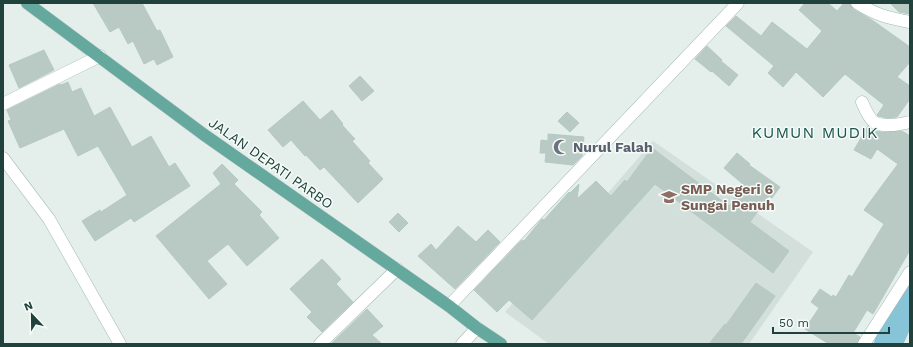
<svg xmlns="http://www.w3.org/2000/svg" width="913" height="347" viewBox="0 0 913 347" font-family="'Work Sans',sans-serif">
<style>
.built{fill:#d2dfda}
.lines{fill:none;stroke-linecap:round;stroke-linejoin:round}
.river{stroke:#88c4d8;stroke-width:28}
.building{fill:#b9cac4;stroke:#b5c9c3}
.street-casing{stroke:#a6b8b3;stroke-width:13}
.primary-casing{stroke:#c1cac8;stroke-width:13}
.street{stroke:#fff;stroke-width:12}
.primary{stroke:#65a89d;stroke-width:12}
.labels{text-anchor:middle;stroke-width:3;stroke-linejoin:round;paint-order:stroke}
.worship-label{font-size:14px;font-weight:bold;fill:#5b616d;stroke:#f5fbf8;text-anchor:start}
.street-label{font-size:14px;fill:#21423c;stroke:#f5fbf8}
.education-label{font-size:14px;font-weight:bold;fill:#785e54;stroke:#f5fbf8;text-anchor:start}
.quarter-label{font-size:16px;letter-spacing:1px;fill:#1b574d;stroke:#f5fbf8}
</style>
<rect width="100%" height="100%" fill="#e4efeb"/>
<!-- built -->
<path class="built" d="M653,141L813,252L749,344H549L505,312Z"/>
<g class="lines">
<!-- river -->
<path class="river" d="M888,344L910,296"/>
</g>
<!-- building -->
<g class="building">
<path d="M93,3H142L157,31L160,30L173,57L157,65L154,59L144,64L133,41L128,44L119,27L110,32Z"/>
<path d="M805,3H828L837,11L844,3H850L853,9L872,20L910,47V62L897,77L910,86V99L897,117L887,118L878,116L877,115L884,105L845,74L823,97L796,72L783,87L768,73L774,66L726,26L736,16L761,36L772,22L807,49L822,31L799,10Z"/>
<path d="M890,3H910V14L899,12Z"/>
<path d="M707,46L722,60L721,61L738,75L729,86L712,71L711,72L695,59Z"/>
<path d="M44,50L54,70L19,88L9,65Z"/>
<path d="M360,76L374,91L362,101L349,86Z"/>
<path d="M68,82L72,92L81,88L94,116L110,107L132,147L151,136L169,167L175,163L190,186L134,222L131,218L95,241L82,221L100,210L101,212L127,195L98,146L78,156L64,129L20,148L8,121L11,120L7,110L60,84L61,85Z"/>
<path d="M303,101L320,120L332,110L343,124L342,125L355,139L352,141L370,161L368,163L383,179L358,203L324,167L320,170L306,155L305,156L291,140L283,147L268,130Z"/>
<path d="M567,112L579,123L570,132L558,121Z"/>
<path d="M868,126L875,131L882,132L902,131L910,136V250L873,314L867,310L853,333L860,337L857,344H829L805,329L819,308L811,302L820,289L832,297L833,295L836,297L849,275L852,277L884,224L864,210L898,164L877,149L871,159L854,150Z"/>
<path d="M548,134L584,137L582,156L573,165L545,162L546,153H540L541,140L548,141Z"/>
<path d="M652,148L729,206L744,185L724,168L737,153L750,164L749,165L780,187L772,198L769,196L750,222L789,251L773,273L655,184L532,320L509,300L497,312L474,290L522,240L524,241L542,219L544,220L569,192L570,193L579,184L577,199L596,181L611,196L625,180L627,182Z"/>
<path d="M222,164L238,180L234,184L262,212L259,215L279,238L247,266L228,244L207,261L227,284L209,299L156,236L221,184L213,173Z"/>
<path d="M398,213L408,223L399,232L389,222Z"/>
<path d="M458,226L476,242L488,230L500,242L455,289L418,256L431,244L436,250Z"/>
<path d="M322,259L341,279L336,284L353,302L322,332L307,317L312,312L290,289Z"/>
<path d="M756,283L775,296L741,344H709L725,324L726,325Z"/>
<path d="M367,309L383,326L372,335L382,344H333L332,343Z"/>
</g>
<g class="lines">
<defs>
<g id="street">
<path d="M857,3C876,15 888,18 910,22"/>
<path d="M862,102C865,109 868,117 874,122C884,128 900,124 910,122"/>
<path d="M3,104L100,56"/>
<path d="M3,158L49,219L120,344"/>
<path d="M449,306L738,3"/>
<path d="M320,344L397,269"/>
<path d="M462,344L477,328"/>
<path d="M864,344L910,272"/>
</g>
<path id="primary" d="M27,3L203,134L449,306L477,328L501,344"/>
</defs>
<!-- street casing -->
<use href="#street" class="street-casing"/>
<!-- primary casing -->
<use href="#primary" class="primary-casing"/>
<!-- street -->
<use href="#street" class="street"/>
<!-- primary -->
<use href="#primary" class="primary"/>
</g>
<!-- icons -->
<defs>
<symbol id="mosque-bare" viewBox="-9 -9 18 18"><path d="M3.5-4.9A6 6 0 1 0 3.5 4.9A5 5 0 1 1 3.5-4.9Z" fill="#6b7280" stroke="#f5fbf8" stroke-width="2.5" paint-order="stroke"/></symbol>
<symbol id="school-bare" viewBox="-9 -9 18 18"><path d="M0-5L7-2L0 1L-7-2ZM-4 1L0 2.5L4 1V4Q0 6-4 4Z" fill="#8d6e63" stroke="#f5fbf8" stroke-width="2.5" paint-order="stroke"/></symbol>
</defs>
<g fill-rule="evenodd">
<use href="#mosque-bare" x="550" y="136" width="22" height="22"/>
<use href="#school-bare" x="658" y="186" width="22" height="22"/>
</g>
<g class="labels">
<!-- worship labels -->
<g class="worship-label">
<text x="573" y="152">Nurul Falah</text>
</g>
<!-- street labels -->
<g class="street-label">
<text transform="translate(271 163) rotate(35)" y="5">JALAN DEPATI PARBO</text>
</g>
<!-- education labels -->
<g class="education-label">
<text x="681" y="194">SMP Negeri 6<tspan x="681" dy="16">Sungai Penuh</tspan></text>
</g>
<!-- quarter labels -->
<g class="quarter-label">
<text x="815" y="138">KUMUN MUDIK</text>
</g>
</g>
<!-- border -->
<rect width="913" height="347" fill="none" stroke="#21423c" stroke-width="8"/>
<!-- north arrow -->
<g transform="translate(32 315) rotate(338)" stroke="#f5fbf8" stroke-width="3" paint-order="stroke">
<path d="M0-3L7 15L0 10L-7 15Z" fill="#21423c"/>
<text y="-6" font-size="11" font-weight="bold" text-anchor="middle" fill="#21423c">N</text>
</g>
<!-- scale -->
<path d="M773 327v6h116v-6" fill="none" stroke="#21423c" stroke-width="2"/>
<text x="779" y="327" font-size="12" fill="#21423c" stroke="#f5fbf8" stroke-width="3" paint-order="stroke">50 m</text>
</svg>
